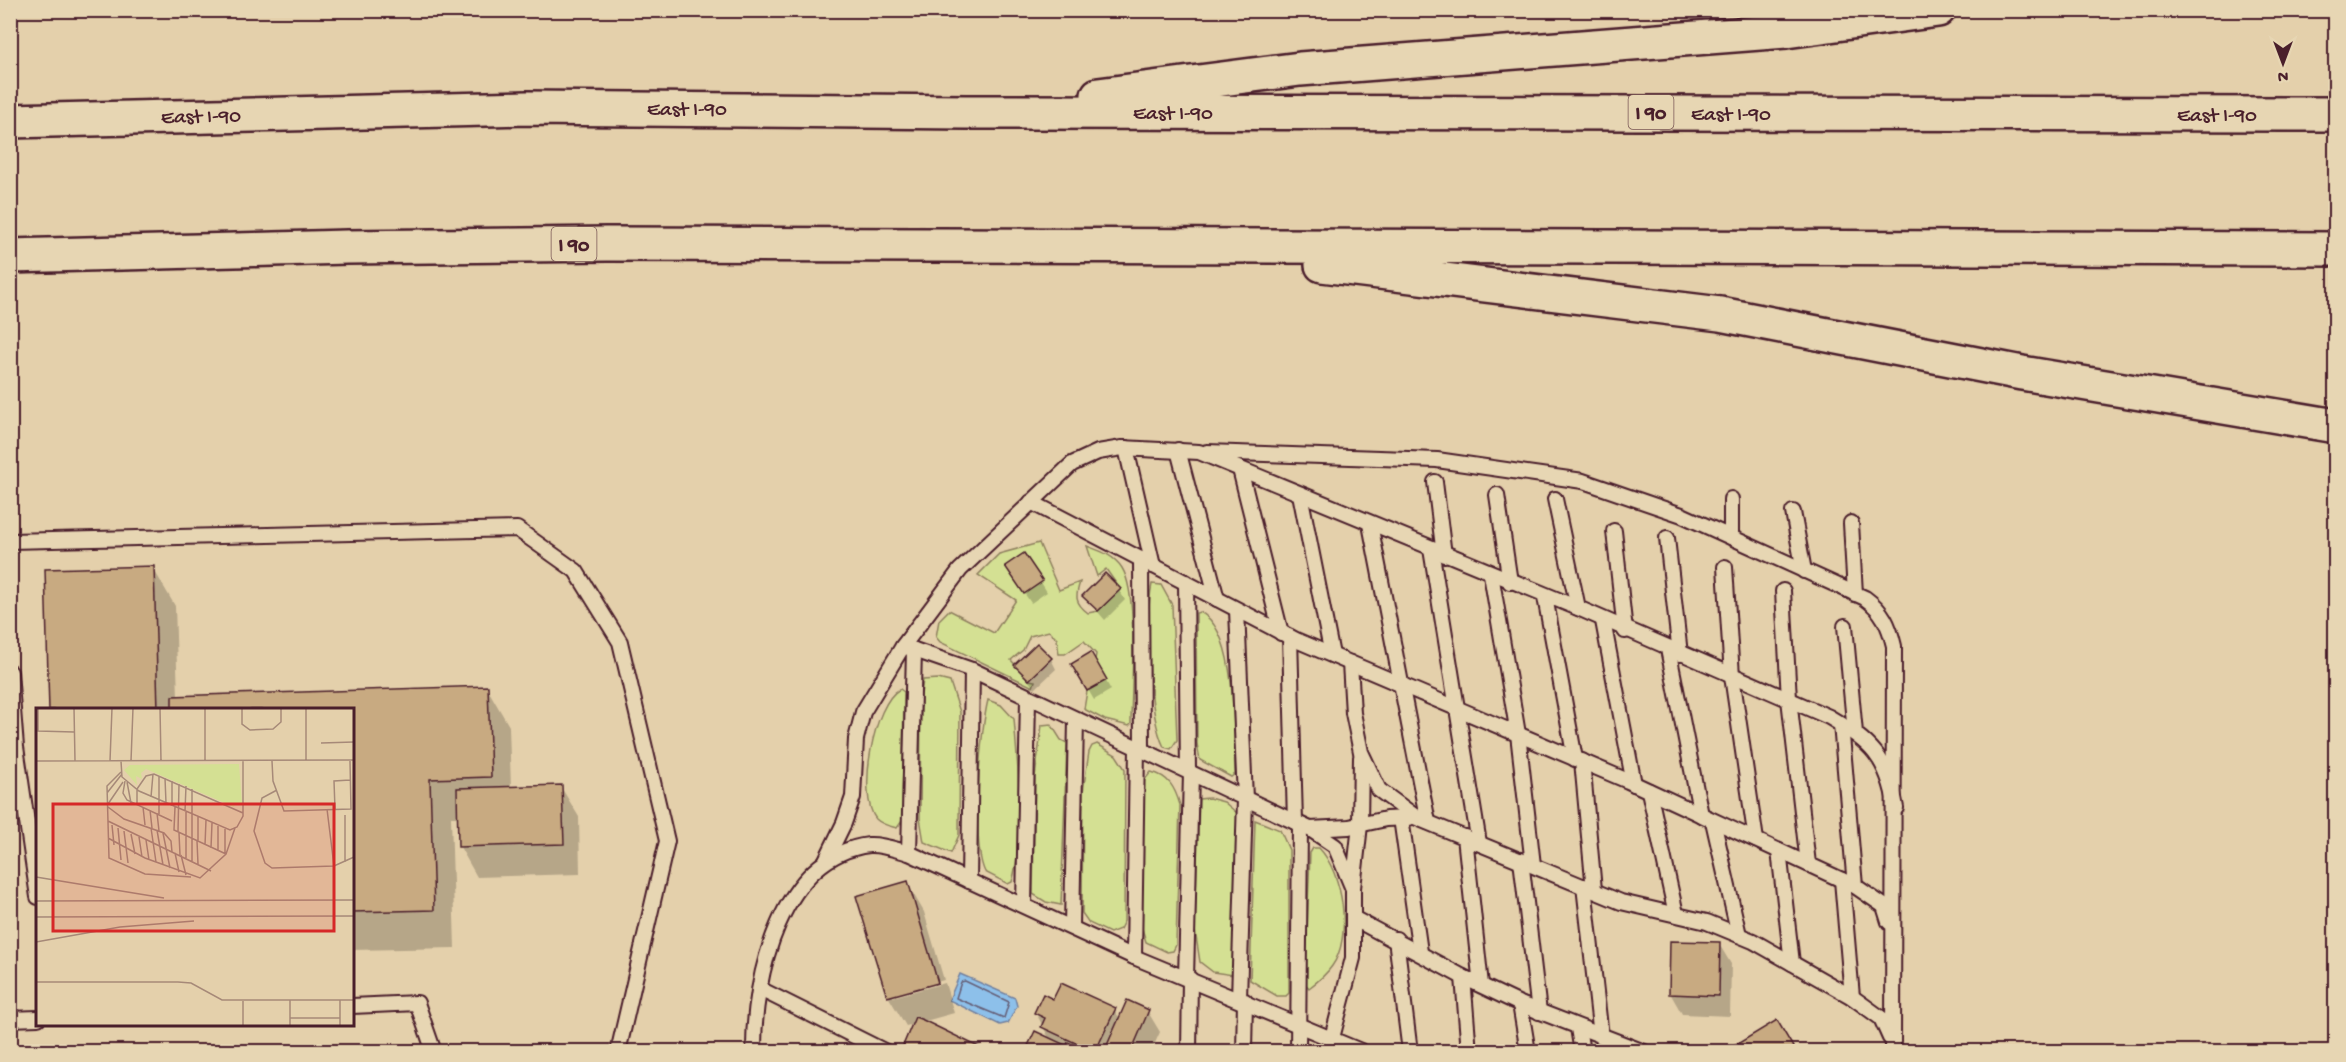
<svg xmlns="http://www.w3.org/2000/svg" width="2346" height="1062" viewBox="0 0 2346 1062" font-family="'Gochi Hand',sans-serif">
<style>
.green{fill:#d4e093;stroke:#8f805f;stroke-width:1.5}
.water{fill:#8dc0ea;stroke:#72809e;stroke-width:1.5}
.shadow{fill:#0003}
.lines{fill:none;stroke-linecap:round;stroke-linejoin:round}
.shore{stroke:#655f77;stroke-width:1.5}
.building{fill:#c8aa81;stroke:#4a1f2b;stroke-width:1.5}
.lane-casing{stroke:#4a1f2b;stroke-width:18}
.highway-casing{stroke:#4a1f2b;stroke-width:38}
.lane{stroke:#e7d6b3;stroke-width:14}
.highway{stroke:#e7d6b3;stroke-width:33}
.labels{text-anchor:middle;stroke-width:6;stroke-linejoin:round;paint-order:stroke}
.shield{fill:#e7d6b3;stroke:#795654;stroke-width:1.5}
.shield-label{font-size:20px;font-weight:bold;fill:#4a1f2b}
.street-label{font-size:21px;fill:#4a1f2b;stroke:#e7d6b3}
.inset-road{fill:none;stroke:#a68978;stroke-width:1.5}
.view{fill:#d62828;fill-opacity:0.15;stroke:#d62828;stroke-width:3}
.inset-edge{fill:none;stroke:#4a1f2b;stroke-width:3}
</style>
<rect width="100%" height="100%" fill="#e4d0ab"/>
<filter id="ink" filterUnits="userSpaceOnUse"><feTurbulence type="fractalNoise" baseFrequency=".0167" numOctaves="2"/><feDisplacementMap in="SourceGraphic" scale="12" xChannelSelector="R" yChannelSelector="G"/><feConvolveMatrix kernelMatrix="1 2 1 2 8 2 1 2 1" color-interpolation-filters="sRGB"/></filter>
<g filter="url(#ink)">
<!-- green -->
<g class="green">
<path d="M1039,543L1059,590L1080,582C1075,597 1075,603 1088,613L1098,611L1120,589L1106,569L1097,576L1087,546C1100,551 1114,555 1122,568C1139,596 1131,688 1131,724L1129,726L1105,720L1084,709L1087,691L1107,680L1095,660L1096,654L1084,641L1065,654H1059L1057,639L1049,631L1030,636L1023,650L1011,660L1029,680L1035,681L1033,687L940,642L936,637L939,620L949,610L994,633L1016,600L978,575L999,554Z"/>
<path d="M1152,584L1161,585L1172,605L1177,740L1171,749L1164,747C1148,715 1145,619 1152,584Z"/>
<path d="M1200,612C1239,631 1233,735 1235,774L1231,777L1200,760L1197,744L1196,613Z"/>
<path d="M938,679L950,682L960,712L959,835L951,853L924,842L920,818L921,695L923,680Z"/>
<path d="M900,689L904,692L902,821L897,828C890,826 882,825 876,819C857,796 873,703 900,689Z"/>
<path d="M988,700L1001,705L1014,719C1018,767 1025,836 1012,882L1008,884L985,872C971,844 980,733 988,700Z"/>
<path d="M1051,724L1061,740L1067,743L1061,905L1046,902L1033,894L1035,777L1042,725Z"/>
<path d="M1097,744L1116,755L1125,769L1124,921L1120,929L1110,933L1089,923L1082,913L1083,792L1089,752L1092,746Z"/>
<path d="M1151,772C1169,776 1175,788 1180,805L1176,945L1173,951L1167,952L1146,942L1142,928L1143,782Z"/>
<path d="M1209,798L1224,802L1237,813L1233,975L1213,972L1200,962L1195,930L1199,799Z"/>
<path d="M1255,820L1280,830L1289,850V993L1286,996H1277L1250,980Z"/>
<path d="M1313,848H1319C1343,873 1353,937 1332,966C1326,975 1317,982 1309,988L1305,983L1310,853Z"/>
</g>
<!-- water -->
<path class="water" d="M960,974L1015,998L1017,1006L1008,1023L1000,1025L949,1000Z"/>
<!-- shadow -->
<g class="shadow">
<path d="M1024,555L1047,592L1031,603L1013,577Z"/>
<path d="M153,568L175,606L178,697L487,688L509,726L511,788L561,787L579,817L580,874L477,877L460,847L459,817H451L455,948L352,950V710H50Z"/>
<path d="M1119,590L1125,600L1105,620L1084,596Z"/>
<path d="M1090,654L1111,690L1094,700L1073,664Z"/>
<path d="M1051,659L1056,669L1035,689L1016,665Z"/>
<path d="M907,883L924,912L944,980L893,994V997L945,983L954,1013L922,1022L986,1052H906L903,1048L914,1024L906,1026L888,996Z"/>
<path d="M1719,944L1731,964L1730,1016L1682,1014L1670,993Z"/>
<path d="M1054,1001L1114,1009L1120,1019L1148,1012L1160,1032L1151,1052H1027L1050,1040L1036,1013Z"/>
</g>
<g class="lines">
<!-- shore -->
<path class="shore" d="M965,981L1009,1002L1004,1018L956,998L961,982Z"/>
</g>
<!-- building -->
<g class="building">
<path d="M1024,553L1043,581L1024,594L1005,566Z"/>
<path d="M154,566L158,710H49L45,569Z"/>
<path d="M1105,573L1121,589L1098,611L1082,596Z"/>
<path d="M1037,643L1052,658L1029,680L1014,665Z"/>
<path d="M1091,652L1107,680L1087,691L1071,664Z"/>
<path d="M488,686L491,777L430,779L434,910L352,912V710H172V696Z"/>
<path d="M562,785L564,844L458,847L457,788Z"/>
<path d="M908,881L938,983L887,997L856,896Z"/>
<path d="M1670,941L1720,942L1719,996L1669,994Z"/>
<path d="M1061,983L1116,1008L1095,1052L1041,1027L1045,1018L1034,1013L1043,994L1053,999Z"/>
<path d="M1127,1000L1149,1010L1131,1052H1104Z"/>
<path d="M915,1017L923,1020L989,1052H910L902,1048Z"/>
<path d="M1777,1020L1796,1052H1738L1734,1046Z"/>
<path d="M1035,1031L1067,1046L1068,1042L1087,1052H1025Z"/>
</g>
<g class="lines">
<defs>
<g id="lane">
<path d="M1126,448L1153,566"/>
<path d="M1178,450L1217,599"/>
<path d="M1207,452L1437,460L1583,481L1682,515L1865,598C1883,611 1889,625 1894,646L1893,1052"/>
<path d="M1240,469L1281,633"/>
<path d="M1435,482L1444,555"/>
<path d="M1300,494L1332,655"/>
<path d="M1497,495L1510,582"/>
<path d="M1555,499L1578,608"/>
<path d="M1731,499V537"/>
<path d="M1031,502L1296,640L1628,781L1855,886L1884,906L1889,922"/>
<path d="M1793,512L1804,571"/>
<path d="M1851,523L1855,594"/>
<path d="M1370,524L1428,822"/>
<path d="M1614,531L1625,631"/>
<path d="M1667,538L1680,654"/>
<path d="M10,541L517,529L576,571L620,642L667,841L618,1052"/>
<path d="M1431,549L1479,843"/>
<path d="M1141,559L1142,750"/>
<path d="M1725,567L1732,676L1756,840"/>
<path d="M1491,574L1518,734L1533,865"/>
<path d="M1186,582L1188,771"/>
<path d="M1783,591L1789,699L1808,864"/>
<path d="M1545,597L1575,759"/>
<path d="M1237,610L1245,799L1239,999"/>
<path d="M1603,621L1634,784"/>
<path d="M1845,626L1855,733"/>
<path d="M1290,637L1295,822"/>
<path d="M903,646L972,670L1310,829L1335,846L1353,889V958L1332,1038"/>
<path d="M1668,649L1701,815"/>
<path d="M1350,663L1353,713L1361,752L1379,790L1417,818L1621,902L1707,922L1753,941L1852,997L1881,1018L1890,1038"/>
<path d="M10,672L16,747L38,897"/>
<path d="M1841,724L1855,886"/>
<path d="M1582,761L1594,890"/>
<path d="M1649,791L1676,914"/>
<path d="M1401,818L1420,952"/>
<path d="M1713,821L1739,935"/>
<path d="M1310,829L1349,827L1386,819L1409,818"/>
<path d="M1465,837L1481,985"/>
<path d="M1779,851L1792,963"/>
<path d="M909,853L914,650"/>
<path d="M826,860L844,823L853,797L856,739L863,712L903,646L960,570L1072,464L1098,452L1122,448L1199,452L1578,608L1829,717C1871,742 1888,758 1896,808"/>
<path d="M1521,860L1539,1012"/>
<path d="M1842,880L1852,997"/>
<path d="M969,881L972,670"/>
<path d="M1584,886L1601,1036"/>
<path d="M1353,888L1360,825L1361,757"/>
<path d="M1024,905L1028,699"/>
<path d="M1353,918L1463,977L1520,1004L1644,1052"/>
<path d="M1072,926L1076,720"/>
<path d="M1396,939L1410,1052"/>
<path d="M1134,957L1137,747"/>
<path d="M1463,977L1469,1052"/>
<path d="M1186,978L1191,773"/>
<path d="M760,989L886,1052"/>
<path d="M1520,1004L1528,1052"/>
<path d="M352,1006L417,1003L434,1052"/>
<path d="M10,1019L38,1018"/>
<path d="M1578,1028L1582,1052"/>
<path d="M754,1052C753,977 781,856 869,845C881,844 897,850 909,853L1134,957L1363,1052"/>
<path d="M1189,1052L1190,979"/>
<path d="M1244,1052L1245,1001"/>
<path d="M1298,1052L1300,825"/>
</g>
<g id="highway">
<path d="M1098,95L1300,69L1786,31L1938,10"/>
<path d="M10,121L527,108L966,112L2336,114"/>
<path d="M10,256L347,247L607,244L2336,249"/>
<path d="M1322,265L1720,314L2022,373L2336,426"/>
</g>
</defs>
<!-- lane casing -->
<use href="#lane" class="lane-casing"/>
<!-- highway casing -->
<use href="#highway" class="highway-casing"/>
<!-- lane -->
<use href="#lane" class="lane"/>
<!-- highway -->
<use href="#highway" class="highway"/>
</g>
</g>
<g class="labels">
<!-- shield labels -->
<g class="shield">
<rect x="1628.5" y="95" width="45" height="34" rx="4.5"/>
<rect x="551.5" y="227" width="45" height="34" rx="4.5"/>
</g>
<g class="shield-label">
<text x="1651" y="119">I 90</text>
<text x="574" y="251">I 90</text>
</g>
<!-- street labels -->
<g class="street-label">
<text x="687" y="115">East I-90</text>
<text x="1173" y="119">East I-90</text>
<text x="1731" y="120">East I-90</text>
<text x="2217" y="121">East I-90</text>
<text transform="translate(201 115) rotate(-1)" y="7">East I-90</text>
</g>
</g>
<!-- overview -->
<g transform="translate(36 708)">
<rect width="318" height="318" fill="#e4d0ab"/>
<path d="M203,56L206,96L199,95L198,99L110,61L105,65L106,71L100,68L101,77L88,62L94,57Z" fill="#d4e093"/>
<path class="inset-road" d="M2,0V23L38,24M38,0L39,53M124,0L125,53M206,0V16L214,22L237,21L245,14V0M270,0V53M285,35L318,34M0,53L318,52M74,53L76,0M85,53L86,69L103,83L194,122L201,119L207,108V53M95,53L97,0M169,53V0M236,53L237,73L248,103L315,101L314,53M85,64L71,78L73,150L109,166L155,169M129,70L130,95M89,73L87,85L91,92L136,113M91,74L95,95M241,82L226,90L218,123L229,155L236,160L298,158L318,149M71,85L86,66M115,89L117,66M72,96L87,74M101,97V81L110,68L118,66L207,105M136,98V73M72,99L88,111L128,125L135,133L136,144M107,99L109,117M139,99L138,122L190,146M291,101L298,158M299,101L298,73L314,72M114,102L116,120M149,103L150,78M150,104V150M121,105L123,123M123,106V68M156,106V81M309,107V154M72,113L175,163M76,117L78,137M82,120L85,152M115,120L120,154M121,122L127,157M88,123L92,155M142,124L143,76M127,125L134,160M143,125L144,147M95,126L99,146M103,129L106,149M72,130L109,150L164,170L190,146L199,120M156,131V106M156,131V153M110,132L113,152M161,133L162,156M162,134V109M169,137L170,112M175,140L176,115M182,143V118M139,145L143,164M189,145V121M145,147L150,167M0,169L128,190M0,193L318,192M0,209L318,208M0,234L84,219L158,213M0,274H142L155,275L186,292H318M254,292V318M304,292V318M254,310H304M207,318V293"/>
<path class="view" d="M17,96H298V223H17Z"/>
<rect width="318" height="318" class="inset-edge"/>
</g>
<!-- margin -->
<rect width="2346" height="1062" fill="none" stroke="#e7d6b3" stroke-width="36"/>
<rect x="18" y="18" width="2310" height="1026" fill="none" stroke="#4a1f2b" stroke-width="2" filter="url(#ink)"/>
<!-- north arrow -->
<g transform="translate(2283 63) rotate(180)" stroke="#e7d6b3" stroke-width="4.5" paint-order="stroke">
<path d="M0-4.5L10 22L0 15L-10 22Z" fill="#4a1f2b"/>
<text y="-9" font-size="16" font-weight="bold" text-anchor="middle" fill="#4a1f2b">N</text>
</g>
</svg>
